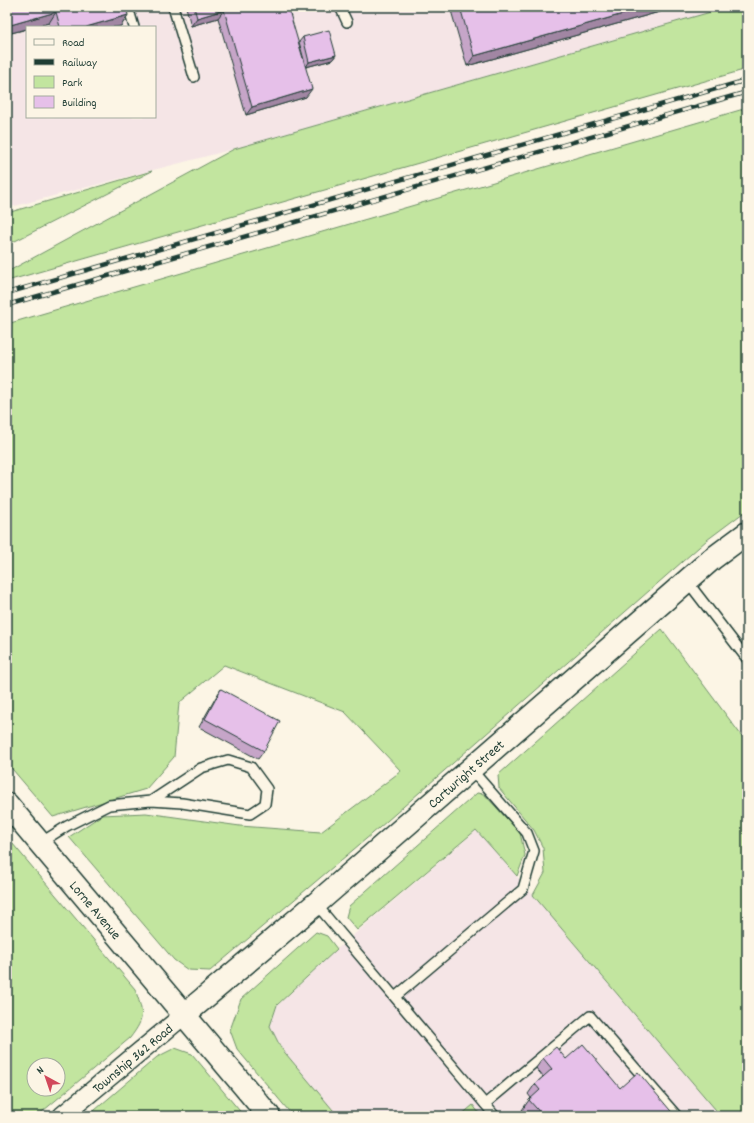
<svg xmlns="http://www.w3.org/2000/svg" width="754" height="1123" viewBox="0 0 754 1123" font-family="Dekko,sans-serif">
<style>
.built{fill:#f5e5e6;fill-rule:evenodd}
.green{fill:#c2e59f;stroke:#70916a;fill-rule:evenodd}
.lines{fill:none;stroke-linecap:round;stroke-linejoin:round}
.service-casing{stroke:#1f3d34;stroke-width:12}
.minor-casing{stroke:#1f3d34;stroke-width:21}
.tertiary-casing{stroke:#1f3d34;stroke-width:25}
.secondary-casing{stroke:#1f3d34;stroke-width:25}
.service{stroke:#fcf5e5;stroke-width:9}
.minor{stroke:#fcf5e5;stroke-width:18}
.tertiary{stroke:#fcf5e5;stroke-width:22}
.secondary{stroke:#fcf5e5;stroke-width:22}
.rail-casing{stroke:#1f3d34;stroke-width:4.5}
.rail{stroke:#fcf5e5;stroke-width:3;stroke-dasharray:9;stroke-linecap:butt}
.wall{fill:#c6a5c8;stroke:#1f3d34}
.shaded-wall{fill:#a186a3;stroke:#1f3d34}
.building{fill:#e6c0e9;stroke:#1f3d34}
.labels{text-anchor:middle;stroke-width:3;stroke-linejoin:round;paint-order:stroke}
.street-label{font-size:14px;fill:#1f3d34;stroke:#fcf5e5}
</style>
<rect width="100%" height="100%" fill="#fcf5e5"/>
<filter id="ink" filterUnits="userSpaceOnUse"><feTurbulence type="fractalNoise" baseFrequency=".025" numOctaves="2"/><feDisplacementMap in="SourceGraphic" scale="8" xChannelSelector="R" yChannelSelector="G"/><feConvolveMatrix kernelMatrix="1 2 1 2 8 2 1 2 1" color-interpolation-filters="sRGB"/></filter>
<g filter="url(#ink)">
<!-- built -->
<g class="built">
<path d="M7,7H728L238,148L7,208ZM27,27H155V117H27Z"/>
<path d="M477,830L533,895L721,1116H338L281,1048L270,1026L277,1006L337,949Z"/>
</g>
<!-- green -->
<g class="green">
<path d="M728,7H747V69L7,281V272L234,149Z"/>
<path d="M747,108V510L707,540L379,828L210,971L188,970L174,960L69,837L102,815L146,813L240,826L321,832L401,771L345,712L224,665L179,703L174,757L146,789L53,817L7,763V324Z"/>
<path d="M152,171L19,239L7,245V213Z"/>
<path d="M662,629L747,743V1116H721L533,895L545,873L543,848L534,830L499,788L498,775Z"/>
<path d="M477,793L484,794L520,833L525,855L517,876L476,830L357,930L346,917L349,906Z"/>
<path d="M7,837L135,989C143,1013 146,1017 130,1038L37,1116H7ZM34,1065H58V1089H34Z"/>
<path d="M316,932L327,936L337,949L277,1005L270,1026L281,1048L338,1116H293L237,1049L230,1030L241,999Z"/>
<path d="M175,1048L192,1054L244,1116H88L157,1057Z"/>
<path d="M473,1105L481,1116H460Z"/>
</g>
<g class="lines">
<defs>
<g id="service">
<path d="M128,7L134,27"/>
<path d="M173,7L194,77"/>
<path d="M340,7L347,22"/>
<path d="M687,581L747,659"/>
<path d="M40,843L67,826L109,805L151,801L182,803L250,814L265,804L267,789L251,767L228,760L201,768L151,801"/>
<path d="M316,904L495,1116"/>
<path d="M395,997L523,889L534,851L527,833L471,769"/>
<path d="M485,1104L590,1016L677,1116"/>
</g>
<g id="minor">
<path id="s1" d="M62,1116L184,1015"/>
</g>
<g id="tertiary">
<path id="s2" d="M184,1015L318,902L712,559L747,533"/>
</g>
<g id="secondary">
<path id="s3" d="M7,804L269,1116"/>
</g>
</defs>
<!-- service casing -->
<use href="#service" class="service-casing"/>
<!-- minor casing -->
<use href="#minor" class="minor-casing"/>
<!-- tertiary casing -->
<use href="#tertiary" class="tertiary-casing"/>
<!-- secondary casing -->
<use href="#secondary" class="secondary-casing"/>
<!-- service -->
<use href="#service" class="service"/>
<!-- minor -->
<use href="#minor" class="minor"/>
<!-- tertiary -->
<use href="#tertiary" class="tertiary"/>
<!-- secondary -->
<use href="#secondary" class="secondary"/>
<defs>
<g id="rail">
<path d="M7,293L747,80"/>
<path d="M7,305L747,92"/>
</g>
</defs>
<!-- rail casing -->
<use href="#rail" class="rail-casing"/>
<!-- rail -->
<use href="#rail" class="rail"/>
</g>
<!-- wall -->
<g class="wall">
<path d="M7,7L128,15L121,26L116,27H50L49,23L33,27H27V29L7,34Z"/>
<path d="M186,7H288L306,97L246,115L218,18L191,26Z"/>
<path d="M450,7H677L467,66Z"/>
<path d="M303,37L336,55L332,60L306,67L299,42Z"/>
<path d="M221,689L264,751L258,759L199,727L216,697Z"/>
<path d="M543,1058L566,1059L620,1088L675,1116H527L522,1110L529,1100L531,1098L528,1094L535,1084L543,1077L536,1068Z"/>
</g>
<!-- shaded-wall -->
<g class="shaded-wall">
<path d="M648,7H677L467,66L474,56Z"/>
<path d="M224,10L218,18L191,26L197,18Z"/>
<path d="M56,12L49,23L33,27H27V29L7,34V26Z"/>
<path d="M128,15L121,26L116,27H86Z"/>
<path d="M336,55L332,60L306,67L309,62Z"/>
<path d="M312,89L306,97L246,115L252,107Z"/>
</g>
<!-- building -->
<g class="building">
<path d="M7,7H126L128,15L86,27H60L56,12L7,26Z"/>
<path d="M194,7H288L312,89L252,107L224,10L197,18Z"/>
<path d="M460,7H648L474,56Z"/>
<path d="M329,30L336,55L309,62L303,37Z"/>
<path d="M221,689L280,721L264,751L205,719Z"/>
<path d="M583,1044L620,1088L638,1072L675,1116H543L529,1100L540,1090L535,1084L552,1069L543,1058L556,1047L566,1059Z"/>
</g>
</g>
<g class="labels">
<!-- street labels -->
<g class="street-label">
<text dy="5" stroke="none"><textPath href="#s2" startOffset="371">Cartwright Street</textPath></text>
<text dy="5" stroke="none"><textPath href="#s3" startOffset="138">Lorne Avenue</textPath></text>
<text dy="5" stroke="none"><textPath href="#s1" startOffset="91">Township 362 Road</textPath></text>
</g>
</g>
<!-- margin -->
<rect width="754" height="1123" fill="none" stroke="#fcf5e5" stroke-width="24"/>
<rect x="12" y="12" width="730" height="1099" fill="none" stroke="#1f3d34" stroke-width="1.5" filter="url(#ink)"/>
<!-- legend -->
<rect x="26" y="26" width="130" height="92" fill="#fcf5e5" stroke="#a4ab9e"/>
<rect x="34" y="39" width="20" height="6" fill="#fcf5e5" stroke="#a4ab9e"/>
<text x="62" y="46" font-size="12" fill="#1f3d34">Road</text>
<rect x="34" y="59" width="20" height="6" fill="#1f3d34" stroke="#a4ab9e"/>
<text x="62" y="66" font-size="12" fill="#1f3d34">Railway</text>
<rect x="34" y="76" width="20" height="12" fill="#c2e59f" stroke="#a4ab9e"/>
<text x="62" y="86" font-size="12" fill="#1f3d34">Park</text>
<rect x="34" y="96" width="20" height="12" fill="#e6c0e9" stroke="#a4ab9e"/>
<text x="62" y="106" font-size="12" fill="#1f3d34">Building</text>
<!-- north arrow -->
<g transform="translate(46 1077) rotate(320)"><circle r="19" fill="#fcf5e5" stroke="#a4ab9e"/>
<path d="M0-3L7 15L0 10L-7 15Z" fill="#d1495b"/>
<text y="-6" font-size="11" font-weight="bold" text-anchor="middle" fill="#1f3d34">N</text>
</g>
</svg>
